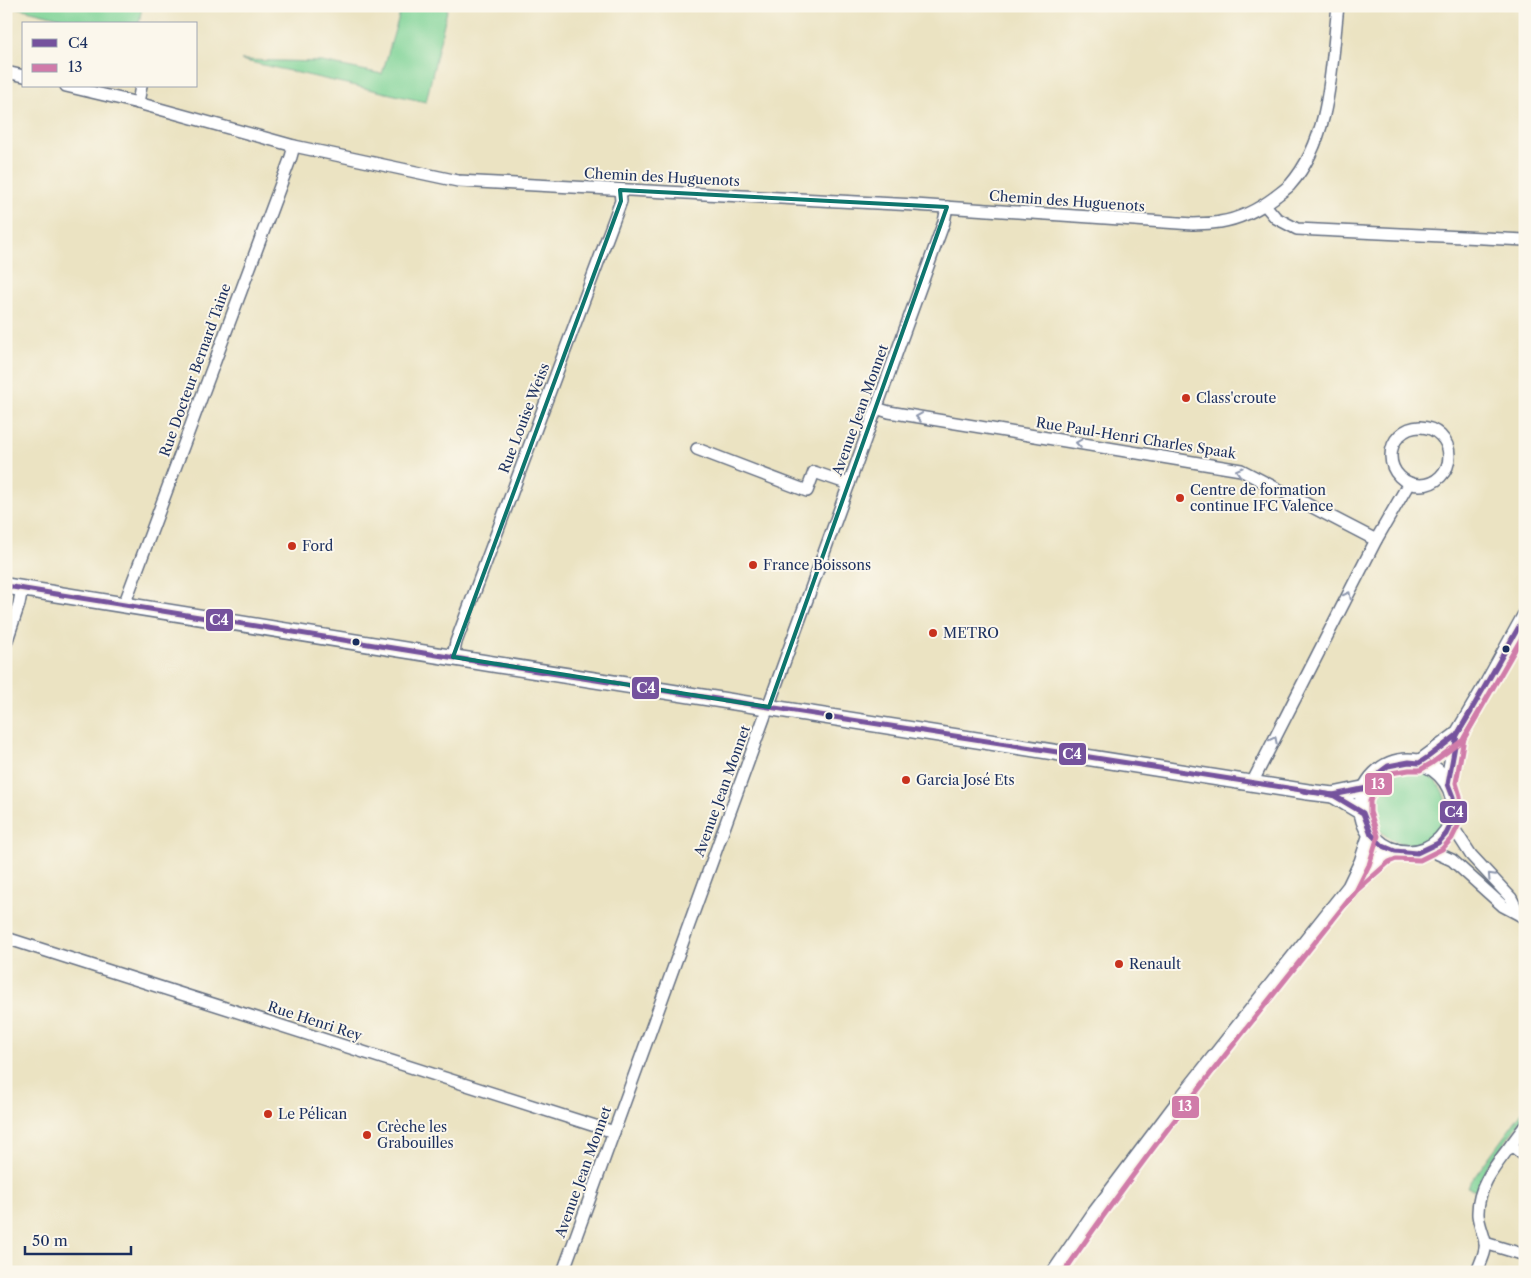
<svg xmlns="http://www.w3.org/2000/svg" width="1531" height="1278" viewBox="0 0 1531 1278" font-family="'Libre Caslon Text',serif">
<style>
.green{fill:#7ed396;stroke:#4c817a}
.lines{fill:none;stroke-linecap:round;stroke-linejoin:round}
.street-casing{stroke:#646e81;stroke-width:14}
.secondary-casing{stroke:#646e81;stroke-width:18}
.street{stroke:#fff;stroke-width:11}
.secondary{stroke:#fff;stroke-width:15}
.bus-1-casing{stroke:#fbf7ec;stroke-width:9}
.bus-2-casing{stroke:#fbf7ec;stroke-width:9}
.bus-1{stroke:#75529d;stroke-width:5}
.bus-2{stroke:#d07ba9;stroke-width:5}
.oneway{stroke:#8d97ae}
.marked{fill:none;stroke:#0f766e;stroke-width:4;stroke-linejoin:round}
.poi-dot{fill:#c8321e;stroke:#fbf7ec;stroke-width:2}
.bus-dot{fill:#1b2f5e;stroke:#fbf7ec;stroke-width:2}
.labels{text-anchor:middle;stroke-width:4;stroke-linejoin:round;paint-order:stroke}
.street-label{font-size:14px;fill:#1b2f5e;stroke:#fbf7ec}
.poi-label{font-size:14px;fill:#1b2f5e;stroke:#fbf7ec;text-anchor:start}
.line-badge{stroke:#fbf7ec;stroke-width:2}
.badge-label{font-size:14px;text-anchor:middle;font-weight:bold;fill:#fff}
</style>
<rect width="100%" height="100%" fill="#fbf7ec"/>
<filter id="ink" filterUnits="userSpaceOnUse"><feTurbulence type="fractalNoise" baseFrequency=".02" numOctaves="2"/><feDisplacementMap in="SourceGraphic" scale="10" xChannelSelector="R" yChannelSelector="G"/><feConvolveMatrix kernelMatrix="1 2 1 2 8 2 1 2 1" color-interpolation-filters="sRGB"/></filter>
<filter id="wash" filterUnits="userSpaceOnUse"><feTurbulence type="fractalNoise" baseFrequency=".0096" numOctaves="4" result="noise"/><feDisplacementMap in="SourceGraphic" scale="20" xChannelSelector="R" yChannelSelector="G"/><feGaussianBlur stdDeviation="1.12" result="paint"/><feColorMatrix in="noise" values="0 0 0 0 0 0 0 0 0 0 0 0 0 0 0 0 0 1.4 0 .05"/><feComposite in="paint" operator="in"/></filter>
<g filter="url(#wash)">
<rect width="100%" height="100%" fill="#ebe3c2"/>
<!-- green -->
<g class="green">
<path d="M10,6H142L139,24H86Z"/>
<path d="M402,6H448L426,102L241,60L322,62L382,74Z"/>
<circle cx="1409" cy="807" r="37"/>
<path d="M1525,1108V1115L1486,1168L1476,1190L1467,1187Z"/>
</g>
</g>
<g filter="url(#ink)">
<g class="lines">
<defs>
<g id="street">
<path d="M6,72L24,76"/>
<path d="M66,86L138,103L294,146L458,181L915,205L1193,224C1202,223 1211,224 1220,222C1240,219 1259,209 1275,197C1280,193 1286,189 1290,185C1332,137 1331,66 1338,6"/>
<path d="M138,103L141,86"/>
<path d="M1265,205L1276,218L1297,229L1525,240"/>
<path d="M876,408L889,412L1241,470L1376,540"/>
<circle cx="1420" cy="456" r="29"/>
<path d="M697,449L807,491L814,472L849,484"/>
<path d="M124,605L291,157L294,146"/>
<path d="M6,643L19,604L22,588"/>
<path d="M453,657L456,642L621,201L620,190"/>
<path d="M1252,783L1376,540L1409,483"/>
<path d="M1451,824L1471,855L1511,898L1520,915"/>
<path d="M1427,849L1452,860L1503,906L1520,915L1525,919"/>
<path d="M6,938L614,1132"/>
<path d="M1525,1126L1511,1145L1525,1156"/>
<path d="M1485,1243L1525,1255"/>
<path d="M563,1272L944,222L947,207"/>
<path d="M1477,1272C1480,1263 1487,1251 1485,1242C1483,1233 1479,1224 1478,1215C1477,1187 1495,1166 1511,1145"/>
</g>
<g id="secondary">
<path d="M6,586L499,665L1308,792L1333,795L1367,788"/>
<circle cx="1408" cy="807" r="46"/>
<path d="M1419,763L1457,735L1488,683L1525,616"/>
<path d="M1448,784L1457,735"/>
<path d="M1333,795L1363,813"/>
<path d="M1356,881L1385,856L1395,851"/>
<path d="M1055,1272L1094,1215L1180,1101L1350,887L1362,862L1371,834"/>
</g>
</defs>
<!-- street casing -->
<use href="#street" class="street-casing"/>
<!-- secondary casing -->
<use href="#secondary" class="secondary-casing"/>
<!-- street -->
<use href="#street" class="street"/>
<!-- secondary -->
<use href="#secondary" class="secondary"/>
<defs>
<g id="bus-1">
<path d="M6,586L499,665L1333,795L1363,813L1371,834L1383,846L1395,851L1417,853L1438,843L1446,834L1451,824L1454,810L1453,797L1448,784L1457,735L1525,616"/>
<path d="M1303,791L1333,795L1367,788L1380,772L1388,766L1409,762L1419,763L1428,757L1457,735L1471,712"/>
</g>
<g id="bus-2">
<path d="M1349,900L1356,891L1369,865L1378,836L1370,812V801L1378,784L1391,773L1409,770H1420L1432,763L1463,740L1477,716"/>
<path d="M1064,1272C1154,1140 1256,1017 1355,892L1389,862L1396,859L1420,860L1442,849L1452,838L1458,826L1461,811L1460,796L1456,783L1464,738L1525,632"/>
</g>
</defs>
<!-- bus-1 casing -->
<use href="#bus-1" class="bus-1-casing"/>
<!-- bus-2 casing -->
<use href="#bus-2" class="bus-2-casing"/>
<!-- bus-1 -->
<use href="#bus-1" class="bus-1"/>
<!-- bus-2 -->
<use href="#bus-2" class="bus-2"/>
</g>
<!-- one-way arrows -->
<defs><path id="oneway-chevron" d="M-2-3.5L2.5 0L-2 3.5" fill="none" stroke-width="1.6" stroke-linecap="round" stroke-linejoin="round" transform="scale(1.25)"/></defs>
<g class="oneway">
<use href="#oneway-chevron" transform="translate(919 417) rotate(-171)"/>
<use href="#oneway-chevron" transform="translate(1079 443) rotate(-171)"/>
<use href="#oneway-chevron" transform="translate(1239 471) rotate(-163)"/>
<use href="#oneway-chevron" transform="translate(1348 595) rotate(-63)"/>
<use href="#oneway-chevron" transform="translate(1274 740) rotate(-63)"/>
<use href="#oneway-chevron" transform="translate(1491 876) rotate(-133)"/>
</g>
</g>
<!-- marked area -->
<path class="marked" d="M620,190L947,207L769,707L453,657L621,201Z"/>
<!-- markers -->
<g class="poi-dot">
<circle cx="1186" cy="398" r="5"/>
<circle cx="1180" cy="498" r="5"/>
<circle cx="292" cy="546" r="5"/>
<circle cx="753" cy="565" r="5"/>
<circle cx="933" cy="633" r="5"/>
<circle cx="906" cy="780" r="5"/>
<circle cx="1119" cy="964" r="5"/>
<circle cx="268" cy="1114" r="5"/>
<circle cx="367" cy="1135" r="5"/>
</g>
<g class="bus-dot">
<circle cx="356" cy="642" r="4.5"/>
<circle cx="1506" cy="649" r="4.5"/>
<circle cx="829" cy="716" r="4.5"/>
</g>
<g class="labels">
<!-- street labels -->
<g class="street-label">
<text transform="translate(662 177) rotate(3)" y="5">Chemin des Huguenots</text>
<text transform="translate(1067 201) rotate(4)" y="5">Chemin des Huguenots</text>
<text transform="translate(195 370) rotate(-70)" y="5">Rue Docteur Bernard Taine</text>
<text transform="translate(860 410) rotate(-70)" y="5">Avenue Jean Monnet</text>
<text transform="translate(524 418) rotate(-69)" y="5">Rue Louise Weiss</text>
<text transform="translate(1136 438) rotate(9)" y="5">Rue Paul-Henri Charles Spaak</text>
<text transform="translate(722 791) rotate(-70)" y="5">Avenue Jean Monnet</text>
<text transform="translate(315 1021) rotate(18)" y="5">Rue Henri Rey</text>
<text transform="translate(583 1172) rotate(-70)" y="5">Avenue Jean Monnet</text>
</g>
<!-- poi labels -->
<g class="poi-label">
<text x="1196" y="403">Class'croute</text>
<text x="1190" y="495">Centre de formation<tspan x="1190" dy="16">continue IFC Valence</tspan></text>
<text x="302" y="551">Ford</text>
<text x="763" y="570">France Boissons</text>
<text x="943" y="638">METRO</text>
<text x="916" y="785">Garcia José Ets</text>
<text x="1129" y="969">Renault</text>
<text x="278" y="1119">Le Pélican</text>
<text x="377" y="1132">Crèche les<tspan x="377" dy="16">Grabouilles</tspan></text>
</g>
</g>
<g class="line-badge">
<rect x="205" y="608" width="29" height="24" rx="5" fill="#75529d"/>
<rect x="631" y="676" width="29" height="24" rx="5" fill="#75529d"/>
<rect x="1058" y="742" width="29" height="24" rx="5" fill="#75529d"/>
<rect x="1364" y="772" width="29" height="24" rx="5" fill="#d07ba9"/>
<rect x="1439" y="800" width="29" height="24" rx="5" fill="#75529d"/>
<rect x="1171" y="1095" width="29" height="24" rx="5" fill="#d07ba9"/>
</g>
<g class="badge-label">
<text x="219" y="625">C4</text>
<text x="646" y="693">C4</text>
<text x="1072" y="759">C4</text>
<text x="1378" y="789">13</text>
<text x="1454" y="817">C4</text>
<text x="1185" y="1111">13</text>
</g>
<!-- margin -->
<rect width="1531" height="1278" fill="none" stroke="#fbf7ec" stroke-width="25"/>
<!-- legend -->
<rect x="22" y="22" width="175" height="65" fill="#fbf7ec" stroke="#a1a7b3"/>
<rect x="32" y="39" width="25" height="8" fill="#75529d" stroke="#a1a7b3"/>
<text x="68" y="48" font-size="15" fill="#1b2f5e">C4</text>
<rect x="32" y="64" width="25" height="8" fill="#d07ba9" stroke="#a1a7b3"/>
<text x="68" y="72" font-size="15" fill="#1b2f5e">13</text>
<!-- scale -->
<path d="M25 1246v8h106v-8" fill="none" stroke="#1b2f5e" stroke-width="2.5"/>
<text x="32" y="1246" font-size="15" fill="#1b2f5e" stroke="#fbf7ec" stroke-width="4" paint-order="stroke">50 m</text>
</svg>
